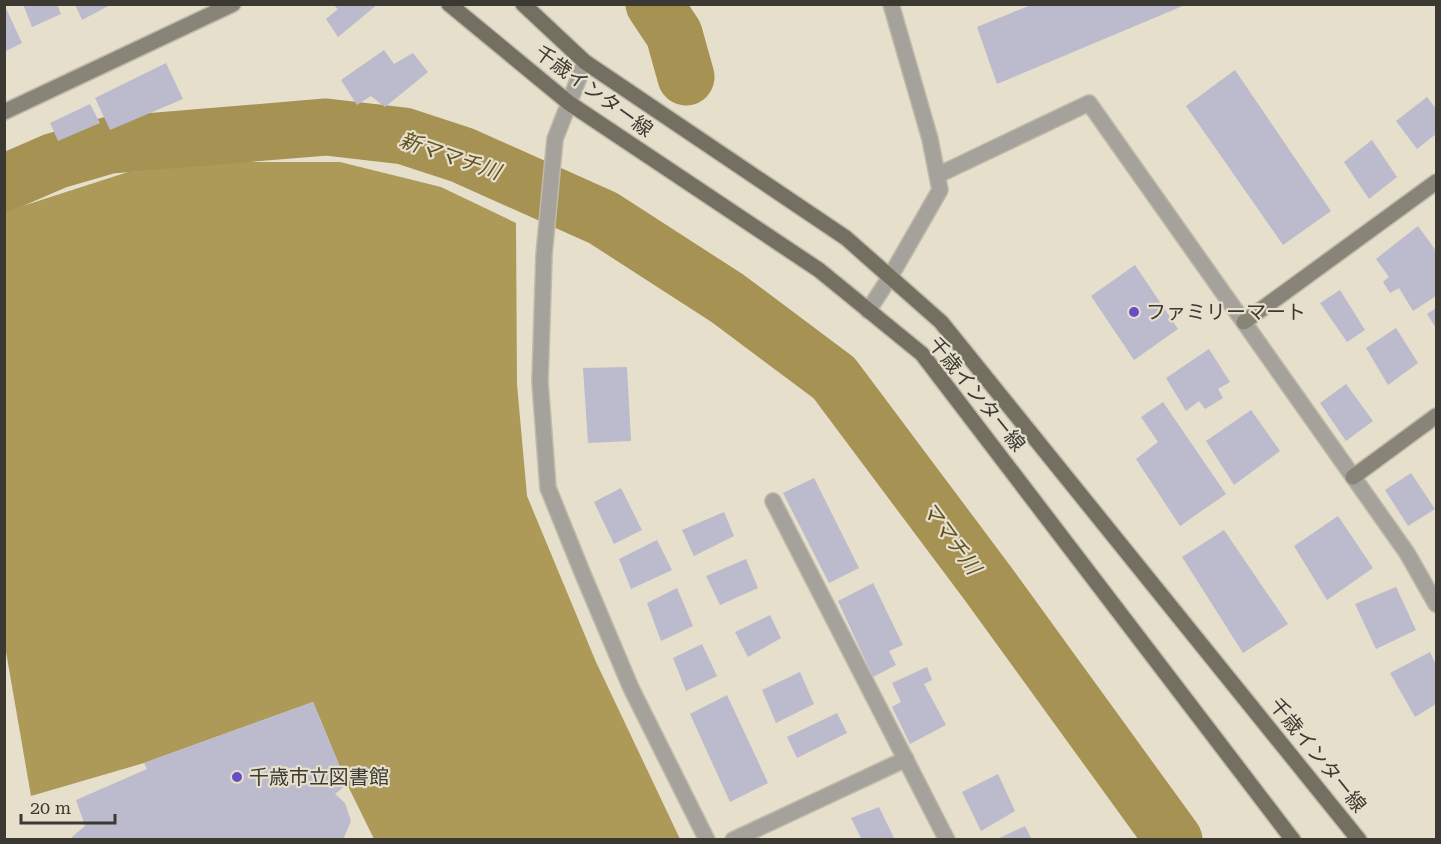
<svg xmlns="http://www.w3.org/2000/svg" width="1441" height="844" viewBox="0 0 1441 844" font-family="'Roboto Serif','Noto Sans JP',serif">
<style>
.forest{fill:#ad9a59}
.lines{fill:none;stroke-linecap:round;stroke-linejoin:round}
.river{stroke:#a69252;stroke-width:57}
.building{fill:#bcbbcd}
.street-casing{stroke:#c0baaa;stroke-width:18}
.secondary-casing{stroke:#c0baaa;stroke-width:18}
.primary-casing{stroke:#c0baaa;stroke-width:18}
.street{stroke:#a4a29a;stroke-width:15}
.secondary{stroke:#888478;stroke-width:15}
.primary{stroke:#736f61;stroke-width:15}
.poi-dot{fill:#684dc6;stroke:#e5dfcc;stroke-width:2}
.labels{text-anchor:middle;stroke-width:4.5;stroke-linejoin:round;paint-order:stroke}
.street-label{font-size:20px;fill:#3b3931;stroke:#e5dfcc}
.poi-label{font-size:20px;fill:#3b3931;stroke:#e5dfcc;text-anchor:start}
.water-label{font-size:21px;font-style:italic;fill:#605220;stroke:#e5dfcc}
</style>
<rect width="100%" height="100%" fill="#e5dfcc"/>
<!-- forest -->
<path class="forest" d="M236,162H340L441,187L516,223L517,384L527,496L596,662L680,839H374L347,784L313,702L144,763L31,796L5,646L4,212L128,172Z"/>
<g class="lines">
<!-- river -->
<g class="river">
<path d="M654,4L674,34L686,77"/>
<path d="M4,183L55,161L110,145L326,127L404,136L462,155L603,218L727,298L834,378L986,581L1174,840"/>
</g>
</g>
<!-- building -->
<g class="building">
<path d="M4,4L22,43L4,52Z"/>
<path d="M23,4H57L61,14L32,27Z"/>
<path d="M75,4H112L82,20Z"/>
<path d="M332,4H378L338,37L326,19L338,9Z"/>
<path d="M1031,5H1185L997,84L977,27Z"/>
<path d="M384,50L394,64L413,53L428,72L385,107L371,96L357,105L341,80Z"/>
<path d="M166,63L183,99L110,130L95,98Z"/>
<path d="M1235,70L1331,211L1283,245L1186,106Z"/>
<path d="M1427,97L1436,109V134L1417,149L1396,121Z"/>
<path d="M90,104L100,123L58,141L50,123Z"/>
<path d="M1372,140L1397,177L1369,199L1344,162Z"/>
<path d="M1418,226L1436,251V296L1413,311L1399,288L1390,293L1383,282L1389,277L1376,259Z"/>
<path d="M1135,265L1178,329L1134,360L1091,296Z"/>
<path d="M1340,290L1365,330L1347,342L1320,303Z"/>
<path d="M1436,308V328L1427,314Z"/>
<path d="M1396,328L1418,363L1388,385L1366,348Z"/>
<path d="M1209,349L1230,382L1218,389L1223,398L1205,409L1199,401L1186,411L1166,378Z"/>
<path d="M627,367L631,441L588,443L583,368Z"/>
<path d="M1346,384L1373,421L1346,441L1320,403Z"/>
<path d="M1163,402L1226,494L1180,526L1136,459L1158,442L1141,417Z"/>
<path d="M1251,410L1280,451L1234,485L1206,441Z"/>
<path d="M1411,473L1435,509L1408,526L1385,490Z"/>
<path d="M814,478L859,568L829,583L783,493Z"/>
<path d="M621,488L642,530L614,544L594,502Z"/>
<path d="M724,512L734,536L694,556L682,530Z"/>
<path d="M1338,516L1373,568L1327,600L1294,546Z"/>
<path d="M1224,530L1288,624L1243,653L1182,557Z"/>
<path d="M657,540L672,570L631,589L619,559Z"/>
<path d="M746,559L758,588L720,605L706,576Z"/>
<path d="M873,583L903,645L889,651L896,665L873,677L838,601Z"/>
<path d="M1396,587L1416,630L1376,649L1355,604Z"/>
<path d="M677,588L693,626L661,641L647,603Z"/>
<path d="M770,615L781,638L748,657L735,632Z"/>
<path d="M702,644L717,676L686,691L673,658Z"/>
<path d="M1430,652L1436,665V704L1415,717L1390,673Z"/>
<path d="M927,667L932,680L924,684L946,725L910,744L892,707L901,702L892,683Z"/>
<path d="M800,672L814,704L776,723L762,690Z"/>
<path d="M727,695L768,783L730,802L690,714Z"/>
<path d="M313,702L347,784L335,794L345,803L351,821L343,840H73L72,837L85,826L76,800L147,769L144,763Z"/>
<path d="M837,713L847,733L797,758L787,737Z"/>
<path d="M998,774L1015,811L981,831L962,792Z"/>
<path d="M879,807L895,840H862L851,818Z"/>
<path d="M1025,826L1032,840H995Z"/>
</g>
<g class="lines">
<defs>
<g id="street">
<path d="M585,62L555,139L544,255L540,382L548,488L582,572L631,688L707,840"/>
<path d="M938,175L1089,103L1407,553L1436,604"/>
<path d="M868,311L890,277L940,190L930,139L891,4"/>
<path d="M773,501L947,840"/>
<path d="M733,840L906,759"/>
</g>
<g id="secondary">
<path d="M4,112L233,4"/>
<path d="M1244,322L1436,182"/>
<path d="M1353,477L1436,416"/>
</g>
<g id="primary">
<path d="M449,4L569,103L819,270L922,354L1293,840"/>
<path d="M523,4L585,62L846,238L941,322L1359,840"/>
</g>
</defs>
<!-- street casing -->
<use href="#street" class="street-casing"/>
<!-- secondary casing -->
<use href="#secondary" class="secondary-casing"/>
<!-- primary casing -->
<use href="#primary" class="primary-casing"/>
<!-- street -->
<use href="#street" class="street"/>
<!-- secondary -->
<use href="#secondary" class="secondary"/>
<!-- primary -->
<use href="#primary" class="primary"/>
</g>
<!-- markers -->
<g class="poi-dot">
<circle cx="1134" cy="312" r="6"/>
<circle cx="237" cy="777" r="6"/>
</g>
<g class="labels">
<!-- street labels -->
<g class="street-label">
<text transform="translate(594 91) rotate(36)" y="7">千歳インター線</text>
<text transform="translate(977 394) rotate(51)" y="7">千歳インター線</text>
<text transform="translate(1318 755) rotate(51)" y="7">千歳インター線</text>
</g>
<!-- poi labels -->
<g class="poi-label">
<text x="1146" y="319">ファミリーマート</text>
<text x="249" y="784">千歳市立図書館</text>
</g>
<!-- water labels -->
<g class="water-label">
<text transform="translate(450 156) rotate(19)" y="7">新ママチ川</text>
<text transform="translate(951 538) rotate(54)" y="7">ママチ川</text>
</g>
</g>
<!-- border -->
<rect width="1441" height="844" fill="none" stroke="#3b3931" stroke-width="12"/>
<!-- scale -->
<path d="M21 814v9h94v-9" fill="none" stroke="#3b3931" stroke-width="3"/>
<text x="30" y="814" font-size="18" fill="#3b3931" stroke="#e5dfcc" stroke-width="4.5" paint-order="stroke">20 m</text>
</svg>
